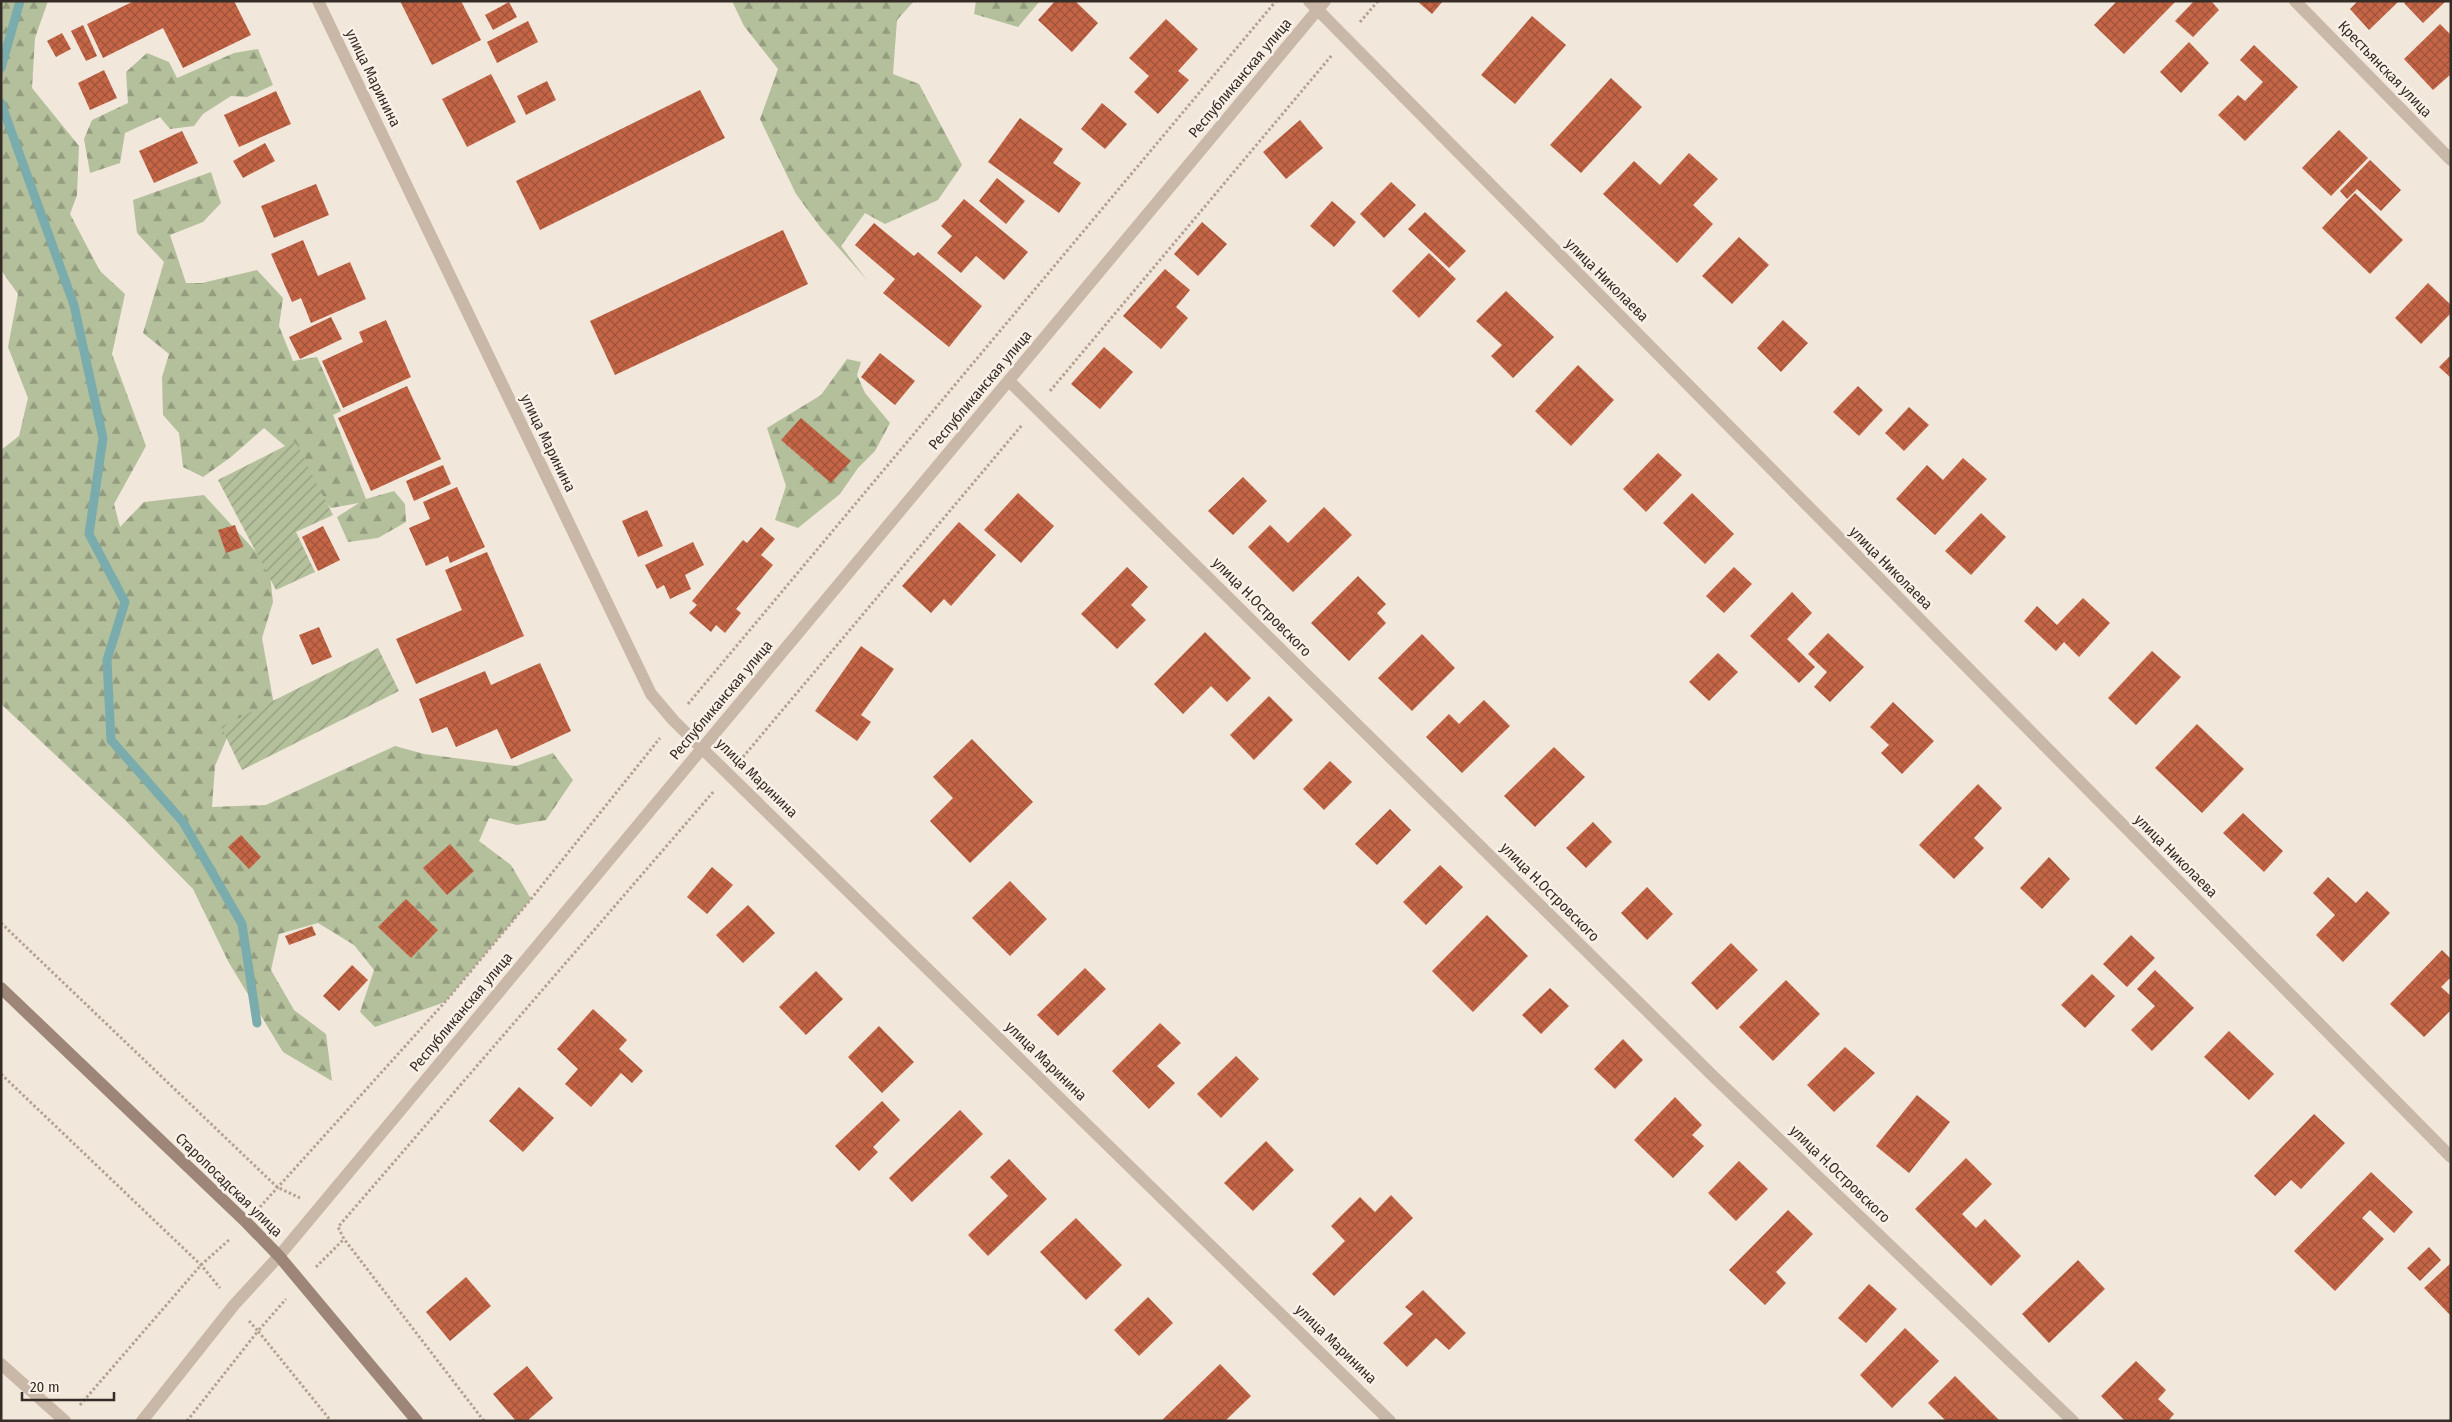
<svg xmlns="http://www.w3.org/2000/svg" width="2452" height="1422" viewBox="0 0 2452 1422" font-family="'Fira Sans Condensed',sans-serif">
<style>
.forest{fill:url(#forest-firs)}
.garden{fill:url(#garden-furrows)}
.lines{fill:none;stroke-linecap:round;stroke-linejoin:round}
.stream{stroke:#7aacae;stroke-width:9}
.building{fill:url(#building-cross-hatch)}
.path{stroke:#b5a191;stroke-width:3;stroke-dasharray:2.5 2.5;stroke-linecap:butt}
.street{stroke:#c9b7a7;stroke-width:12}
.secondary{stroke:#9d8678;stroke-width:12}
.labels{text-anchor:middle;stroke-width:5;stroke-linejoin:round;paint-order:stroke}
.street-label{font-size:15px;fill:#362c27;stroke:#f9f1e7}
</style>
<defs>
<pattern id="forest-firs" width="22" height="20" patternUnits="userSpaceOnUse" patternTransform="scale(1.25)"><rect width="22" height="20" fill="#b4c09b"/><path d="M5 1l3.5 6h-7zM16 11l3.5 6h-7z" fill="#939c7e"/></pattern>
<pattern id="garden-furrows" width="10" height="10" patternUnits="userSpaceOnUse" patternTransform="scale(1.25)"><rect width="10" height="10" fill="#b4c09b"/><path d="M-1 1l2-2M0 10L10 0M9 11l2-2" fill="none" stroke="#939c7e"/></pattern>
<pattern id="building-cross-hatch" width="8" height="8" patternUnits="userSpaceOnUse" patternTransform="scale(1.25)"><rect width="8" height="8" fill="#c46546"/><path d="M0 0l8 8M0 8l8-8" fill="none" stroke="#a0533a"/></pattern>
</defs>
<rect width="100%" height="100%" fill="#f1e7db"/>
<!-- forest -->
<g class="forest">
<path d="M1,1H48L35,38L32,88L79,146L77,195L70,214L100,271L125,294L112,354L146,446L114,504L120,527L144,502L204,495L269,566L273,602L262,638L274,705L232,726L215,766L212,807L266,805L395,746L424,754L516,766L553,753L573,780L546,820L517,825L489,818L479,841L511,865L531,899L445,1002L375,1027L360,1012L374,970L354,945L318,923L279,934L271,970L294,1010L326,1034L332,1081L283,1052L229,963L193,889L125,820L1,704V450L19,436L28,398L8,347L18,294L1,270Z"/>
<path d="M732,1H914L897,20L893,74L919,84L962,165L938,200L885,224L865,213L841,246L867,280L821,228L796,194L760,119L778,69L744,26Z"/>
<path d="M976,1H1040L1018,27L974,14Z"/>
<path d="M258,49L273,85L247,97L231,96L203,114L194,126L170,129L160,117L125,133L120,163L90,173L84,139L92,120L128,103L126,72L147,53L169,62L177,78L234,53Z"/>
<path d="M211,172L221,203L203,222L170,235L186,283H202L257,270L283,298L279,326L293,361L317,357L341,411L333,415L366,499L394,491L405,504L406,522L378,538L348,542L337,517L359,503L331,508L311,490L293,453L264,428L231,457L203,477L183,467L179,433L163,415L162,377L169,354L143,333L164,262L137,233L133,200Z"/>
<path d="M847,359L861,362L857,375L865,393L890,423L875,451L858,468L840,494L798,528L775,520L786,486L767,428L821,395Z"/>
</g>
<!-- garden -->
<g class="garden">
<path d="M295,441L333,515L296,532L315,572L276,590L218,480Z"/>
<path d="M378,648L399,691L242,770L221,727Z"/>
</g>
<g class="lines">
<!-- stream -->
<g class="stream">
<path d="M1,68L20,1"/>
<path d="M1,103L74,305L103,438L89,534L125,602L107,660L111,740L183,822L242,924L257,1023"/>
</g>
</g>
<!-- building -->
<g class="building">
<path d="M134,1H234L251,35L183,68L163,28L103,58L87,24Z"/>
<path d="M400,1H461L481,40L432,65Z"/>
<path d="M1055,1H1075L1098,23L1072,52L1038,20Z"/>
<path d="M1417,1H1443L1432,14Z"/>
<path d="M2117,1H2176L2124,54L2094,25Z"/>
<path d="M2194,1H2211L2219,10L2193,37L2175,21Z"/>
<path d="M2358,1H2399L2369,30L2350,9Z"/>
<path d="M2406,1H2446L2423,23L2404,3Z"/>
<path d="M509,2L517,17L493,30L485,15Z"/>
<path d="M1532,16L1566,45L1515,104L1481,75Z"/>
<path d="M1166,19L1198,49L1178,71L1189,80L1158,114L1134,92L1149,76L1129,58Z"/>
<path d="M528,21L538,42L497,63L487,42Z"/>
<path d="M2440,24L2451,35V74L2433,90L2404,59Z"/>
<path d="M83,25L97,56L86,61L71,31Z"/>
<path d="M62,33L71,49L56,57L47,41Z"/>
<path d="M2189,42L2209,63L2181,93L2160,72Z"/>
<path d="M2254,45L2298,87L2245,141L2218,115L2238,95L2245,101L2263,82L2240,60Z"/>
<path d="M104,70L117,98L90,110L78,83Z"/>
<path d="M491,74L516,122L467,147L442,99Z"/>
<path d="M1611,78L1642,107L1581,173L1550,145Z"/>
<path d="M547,81L556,100L526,115L517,96Z"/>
<path d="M700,90L725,138L540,230L516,181Z"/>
<path d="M276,91L291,124L239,147L224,115Z"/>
<path d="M1102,103L1127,124L1105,149L1081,129Z"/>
<path d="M1020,118L1063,149L1053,163L1081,183L1059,213L988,162Z"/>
<path d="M1300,120L1323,148L1286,179L1263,152Z"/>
<path d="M2339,130L2368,158L2331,196L2302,168Z"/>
<path d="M182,131L198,163L154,183L139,151Z"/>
<path d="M265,143L275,161L243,178L233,161Z"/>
<path d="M1689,153L1718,179L1693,205L1713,224L1677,263L1603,194L1634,161L1660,185Z"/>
<path d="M2370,160L2401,190L2381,211L2357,189L2347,199L2340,191Z"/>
<path d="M997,178L1025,201L1006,224L979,201Z"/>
<path d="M1391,182L1416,205L1384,238L1360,214Z"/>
<path d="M316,184L329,215L274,238L261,206Z"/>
<path d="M2355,193L2403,240L2370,274L2322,228Z"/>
<path d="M964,199L1028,252L1004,280L976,256L961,273L937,253L952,236L941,226Z"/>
<path d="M1332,201L1356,222L1334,247L1310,226Z"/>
<path d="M1425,212L1466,251L1449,268L1408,229Z"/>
<path d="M1202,222L1227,244L1198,276L1174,254Z"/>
<path d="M874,223L914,256L918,252L982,306L949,347L883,293L895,279L855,245Z"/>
<path d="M783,230L808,284L615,375L590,321Z"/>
<path d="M1739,237L1769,265L1732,304L1702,276Z"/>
<path d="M303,240L318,276L350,262L366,299L311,323L301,298L292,302L271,254Z"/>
<path d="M1429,253L1456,279L1419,318L1392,291Z"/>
<path d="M1165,269L1190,290L1176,307L1188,318L1161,349L1123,316Z"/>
<path d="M2428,283L2451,305V313L2421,344L2395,318Z"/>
<path d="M1506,291L1554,337L1513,378L1491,356L1502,345L1476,321Z"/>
<path d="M331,317L342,339L300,359L289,337Z"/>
<path d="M386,320L411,377L343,408L322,361L363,342L359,332Z"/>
<path d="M1783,320L1808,343L1781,372L1757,348Z"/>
<path d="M1104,347L1133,372L1100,409L1071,384Z"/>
<path d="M880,353L915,381L895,405L861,377Z"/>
<path d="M2451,355V378L2439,367Z"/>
<path d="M1578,365L1614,400L1571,446L1535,411Z"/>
<path d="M407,386L441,459L371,491L338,418Z"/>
<path d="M1858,386L1883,410L1859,436L1833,412Z"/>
<path d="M1909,407L1929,425L1904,451L1885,433Z"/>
<path d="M801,418L851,461L831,483L781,440Z"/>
<path d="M1658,453L1682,475L1646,512L1623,489Z"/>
<path d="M1963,458L1987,479L1935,535L1896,499L1927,465L1943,480Z"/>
<path d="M443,465L451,484L414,501L406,481Z"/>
<path d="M1243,477L1267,501L1233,535L1208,511Z"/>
<path d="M457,487L485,547L450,563L448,556L426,566L409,528L430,519L423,502Z"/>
<path d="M1018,493L1054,526L1021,563L984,530Z"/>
<path d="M1692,493L1734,534L1705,564L1663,523Z"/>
<path d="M1324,507L1352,535L1293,592L1248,547L1270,525L1288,543Z"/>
<path d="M647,510L663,546L638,557L622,521Z"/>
<path d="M1981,513L2006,537L1971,575L1945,551Z"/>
<path d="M959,522L996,555L951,606L944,599L931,613L902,586Z"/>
<path d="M235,525L243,547L226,553L218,530Z"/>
<path d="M323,526L340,560L318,571L302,537Z"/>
<path d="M761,527L775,539L761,555L773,565L736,609L741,613L725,633L716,625L711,632L689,613L697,605L692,601L743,540L747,543Z"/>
<path d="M693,542L704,565L685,575L691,589L670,599L664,585L657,589L645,565Z"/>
<path d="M487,552L524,636L416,684L396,639L462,610L445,570Z"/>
<path d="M1127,567L1148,587L1131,605L1146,620L1117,649L1081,614Z"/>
<path d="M1734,567L1752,584L1724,613L1706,596Z"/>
<path d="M1358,576L1386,604L1377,613L1386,623L1349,661L1311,623Z"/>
<path d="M1792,592L1812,613L1787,639L1815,667L1799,683L1750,636Z"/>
<path d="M2083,598L2110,623L2079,657L2064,642L2056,651L2024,621L2037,606L2057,625Z"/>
<path d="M319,627L332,657L312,665L299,635Z"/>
<path d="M1205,632L1251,678L1227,702L1211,686L1183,714L1154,684Z"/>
<path d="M1828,633L1864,667L1830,702L1814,687L1827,672L1808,654Z"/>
<path d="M1422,634L1455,668L1412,711L1378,678Z"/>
<path d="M861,646L894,669L861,715L871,722L857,741L815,711Z"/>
<path d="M2152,651L2181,677L2136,725L2108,698Z"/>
<path d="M1718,653L1738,672L1709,701L1689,682Z"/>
<path d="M540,663L571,731L511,759L497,729L456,747L447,727L432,733L419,699L485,671L491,685Z"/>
<path d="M1269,696L1293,720L1254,760L1230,735Z"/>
<path d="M1484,700L1510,726L1462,773L1426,737L1449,714L1459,724Z"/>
<path d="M1893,702L1934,741L1902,774L1881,753L1889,745L1870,727Z"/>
<path d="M2197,724L2244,769L2202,813L2155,768Z"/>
<path d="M972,739L1033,802L970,863L930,821L953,798L933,777Z"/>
<path d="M1554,747L1585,777L1535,827L1504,796Z"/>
<path d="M1330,761L1352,782L1324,810L1303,789Z"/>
<path d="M1978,784L2002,808L1974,838L1984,848L1954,879L1919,845Z"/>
<path d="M1390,809L1411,830L1377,865L1355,844Z"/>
<path d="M2243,813L2283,851L2264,872L2223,833Z"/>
<path d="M1593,822L1612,842L1586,868L1566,848Z"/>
<path d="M241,835L261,857L249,869L228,847Z"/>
<path d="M450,844L474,871L447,895L423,868Z"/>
<path d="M2049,857L2070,879L2042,909L2020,888Z"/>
<path d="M1440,865L1463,887L1426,925L1403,902Z"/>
<path d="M712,867L733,885L707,914L687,897Z"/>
<path d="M2328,877L2356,903L2367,891L2390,913L2343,962L2316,935L2335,915L2313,893Z"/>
<path d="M1010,881L1047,919L1010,956L972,918Z"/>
<path d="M1647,887L1673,914L1647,940L1621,913Z"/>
<path d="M406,899L438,930L411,958L378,927Z"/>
<path d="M748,905L775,933L743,963L716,935Z"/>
<path d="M1487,915L1528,956L1473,1012L1432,971Z"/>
<path d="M312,926L316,935L289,945L285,936Z"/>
<path d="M2131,935L2155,958L2127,987L2103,964Z"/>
<path d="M1731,943L1758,970L1717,1010L1691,983Z"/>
<path d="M2442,950L2451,959V977L2441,987L2451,996V1010L2424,1037L2390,1004Z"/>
<path d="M352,965L368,980L339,1011L323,996Z"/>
<path d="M1085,968L1106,989L1058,1036L1037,1015Z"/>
<path d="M2155,970L2194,1008L2152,1051L2131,1030L2155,1006L2137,989Z"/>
<path d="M816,971L843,999L806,1035L779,1007Z"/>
<path d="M2092,974L2115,996L2085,1028L2061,1005Z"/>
<path d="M1786,980L1820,1014L1773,1061L1739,1027Z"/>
<path d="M1550,988L1569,1006L1541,1034L1522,1015Z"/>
<path d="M593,1009L627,1040L619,1049L643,1071L632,1083L621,1073L591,1107L565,1084L578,1069L557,1049Z"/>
<path d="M1160,1023L1181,1043L1157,1066L1175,1083L1149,1109L1112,1071Z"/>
<path d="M879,1026L914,1062L882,1093L848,1057Z"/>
<path d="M2229,1031L2274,1074L2249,1100L2204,1057Z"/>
<path d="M1623,1039L1643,1060L1615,1089L1594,1069Z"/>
<path d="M1845,1047L1875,1073L1834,1112L1807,1085Z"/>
<path d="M1236,1056L1259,1079L1221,1118L1197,1094Z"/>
<path d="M519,1087L554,1118L523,1152L489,1121Z"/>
<path d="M1917,1095L1950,1122L1909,1173L1876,1146Z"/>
<path d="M1675,1097L1702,1125L1692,1135L1704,1146L1673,1178L1634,1140Z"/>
<path d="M882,1101L900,1120L873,1147L878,1152L859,1171L835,1146Z"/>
<path d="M960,1110L983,1134L912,1202L889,1178Z"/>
<path d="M2314,1114L2345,1143L2301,1189L2291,1180L2275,1196L2254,1176Z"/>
<path d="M1266,1141L1294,1170L1253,1211L1224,1183Z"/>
<path d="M1966,1158L1992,1184L1962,1214L1976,1228L1985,1219L2021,1256L1991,1286L1915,1209Z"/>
<path d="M1009,1159L1047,1199L988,1256L968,1235L1008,1196L990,1177Z"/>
<path d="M1739,1161L1768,1189L1736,1221L1708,1193Z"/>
<path d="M2371,1172L2413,1212L2394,1233L2370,1210L2362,1218L2384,1239L2335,1291L2294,1251Z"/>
<path d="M1391,1195L1413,1218L1334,1296L1312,1274L1345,1241L1331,1226L1360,1197L1375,1212Z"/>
<path d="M1788,1210L1813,1234L1776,1272L1786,1283L1765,1305L1729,1270Z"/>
<path d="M1076,1218L1122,1265L1086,1300L1040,1252Z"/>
<path d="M2429,1247L2441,1260L2420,1281L2407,1268Z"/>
<path d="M2078,1260L2105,1289L2049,1343L2022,1314Z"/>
<path d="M2451,1263V1316L2424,1288Z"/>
<path d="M466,1277L491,1306L450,1341L426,1312Z"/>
<path d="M1869,1284L1897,1309L1866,1343L1838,1318Z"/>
<path d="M1423,1290L1466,1333L1449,1350L1436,1338L1407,1367L1383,1343L1413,1314L1405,1307Z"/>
<path d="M1148,1297L1173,1323L1139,1356L1114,1330Z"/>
<path d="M1905,1328L1939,1361L1892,1408L1860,1375Z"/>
<path d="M2136,1361L2166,1390L2158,1399L2174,1414L2168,1421H2125L2101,1396Z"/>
<path d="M1220,1364L1251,1396L1225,1421H1161Z"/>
<path d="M527,1366L553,1398L527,1421H516L493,1394Z"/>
<path d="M1955,1376L2000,1421H1946L1928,1403Z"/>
</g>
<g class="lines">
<!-- path -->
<g class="path">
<path d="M1360,22L1378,1"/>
<path d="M1050,391L1332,55"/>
<path d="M688,704L1276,1"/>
<path d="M743,757L1022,425"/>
<path d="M1,923L277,1187L300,1198"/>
<path d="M1,1074L201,1265L220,1288"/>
<path d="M260,1207L445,1002L531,899L660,738"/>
<path d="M316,1267L344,1239"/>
<path d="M249,1321L258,1331L286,1299"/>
<path d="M80,1405L201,1265L230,1239"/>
<path d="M187,1421L258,1331L331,1421"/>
<path d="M484,1421L344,1239L338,1227L714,791"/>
</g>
<!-- street -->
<g class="street">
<path d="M318,1L651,694L674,721L1390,1421"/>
<path d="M1309,1L2451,1157"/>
<path d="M2295,1L2451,160"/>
<path d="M1009,381L1712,1075L2073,1421"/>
<path d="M1,1364L65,1421"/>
<path d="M142,1421L234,1305L279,1256L1325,1"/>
</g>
<!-- secondary -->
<path class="secondary" d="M1,988L247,1223L279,1256L417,1421"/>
</g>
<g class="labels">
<!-- street labels -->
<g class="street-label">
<text transform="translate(2385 69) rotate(46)" y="5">Крестьянская улица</text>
<text transform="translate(373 78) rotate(64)" y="5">улица Маринина</text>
<text transform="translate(1240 78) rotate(-50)" y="5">Республиканская улица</text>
<text transform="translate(1607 280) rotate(45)" y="5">улица Николаева</text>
<text transform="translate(980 390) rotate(-50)" y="5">Республиканская улица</text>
<text transform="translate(548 443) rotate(64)" y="5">улица Маринина</text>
<text transform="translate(1891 568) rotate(45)" y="5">улица Николаева</text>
<text transform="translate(1262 607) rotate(45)" y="5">улица Н.Островского</text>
<text transform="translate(721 700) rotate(-50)" y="5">Республиканская улица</text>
<text transform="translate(757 778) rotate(44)" y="5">улица Маринина</text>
<text transform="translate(2176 856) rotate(45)" y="5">улица Николаева</text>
<text transform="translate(1550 892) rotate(45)" y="5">улица Н.Островского</text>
<text transform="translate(461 1012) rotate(-50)" y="5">Республиканская улица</text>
<text transform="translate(1046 1061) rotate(44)" y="5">улица Маринина</text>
<text transform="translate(1840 1174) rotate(44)" y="5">улица Н.Островского</text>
<text transform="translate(229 1185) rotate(44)" y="5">Старопосадская улица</text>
<text transform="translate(1336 1344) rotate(44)" y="5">улица Маринина</text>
</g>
</g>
<!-- border -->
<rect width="2452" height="1422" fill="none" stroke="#362c27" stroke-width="5"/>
<!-- scale -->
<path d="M22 1392v8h92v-8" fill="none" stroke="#362c27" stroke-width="2.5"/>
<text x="30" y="1392" font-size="15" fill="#362c27" stroke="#f9f1e7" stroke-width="4" paint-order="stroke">20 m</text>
</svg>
